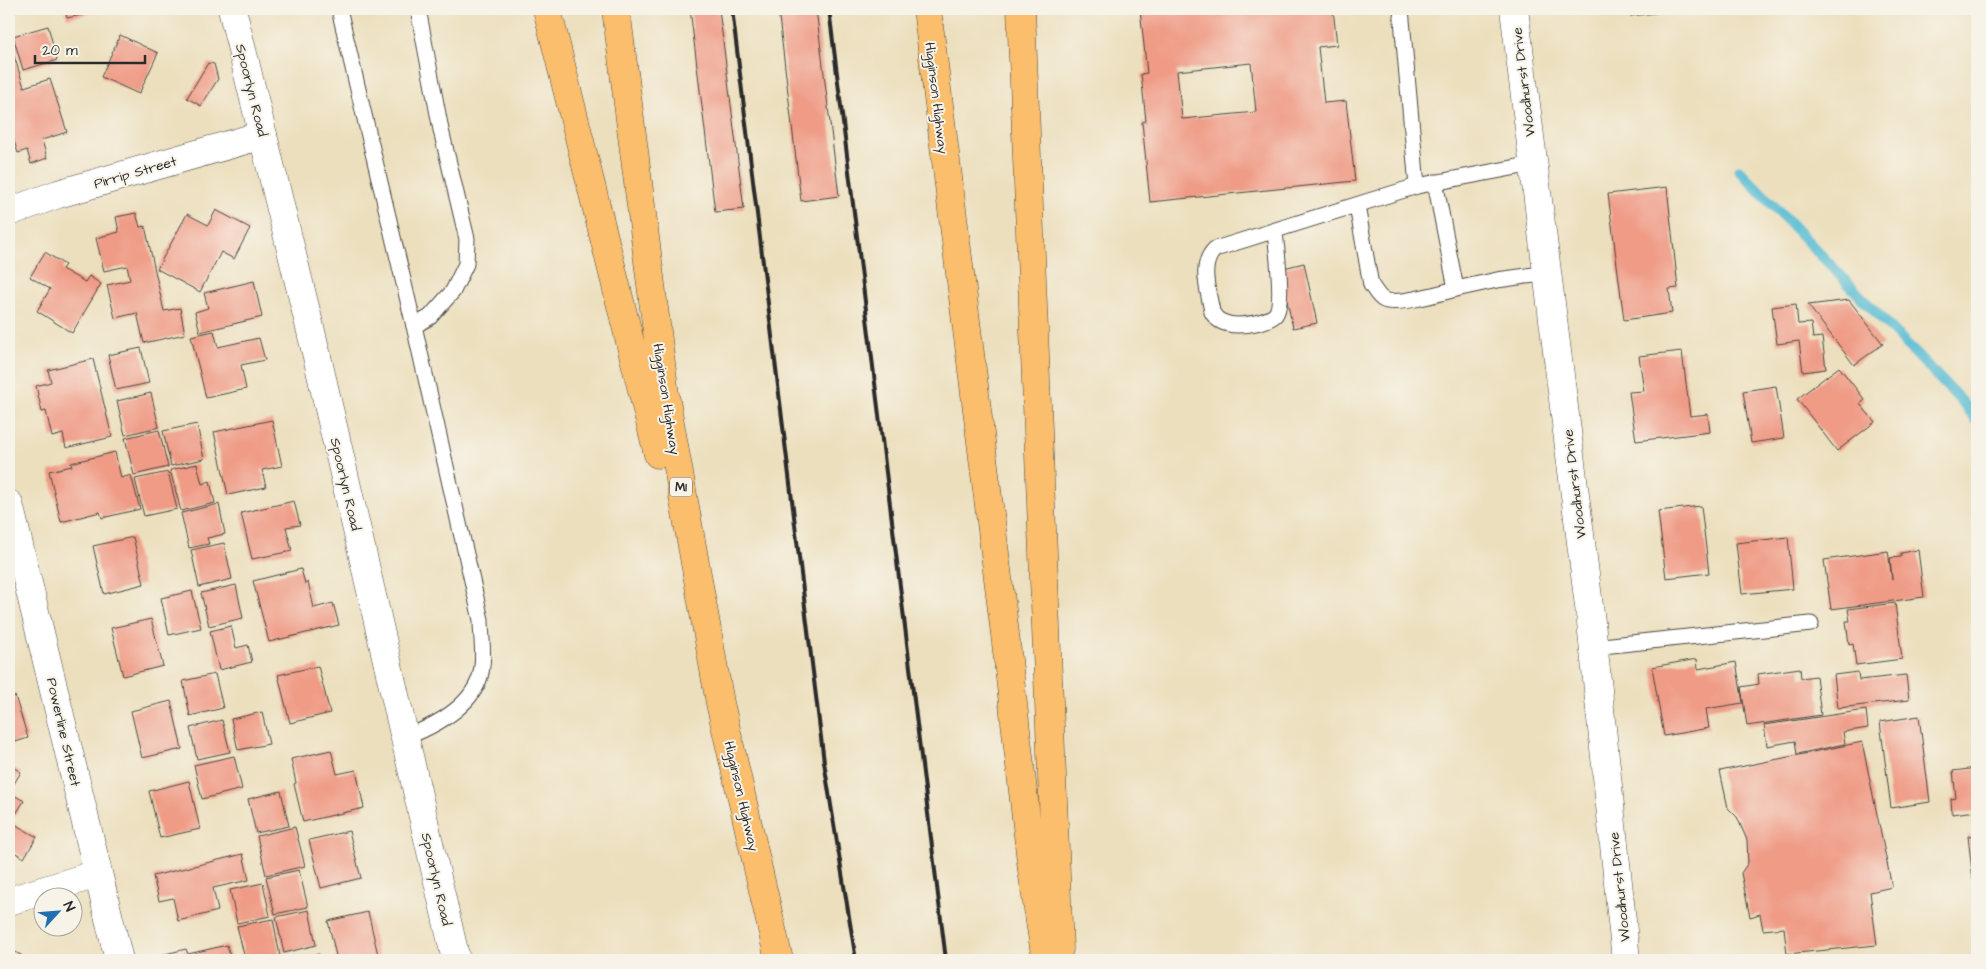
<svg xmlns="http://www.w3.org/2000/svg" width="1986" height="969" viewBox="0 0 1986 969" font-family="'Architects Daughter',sans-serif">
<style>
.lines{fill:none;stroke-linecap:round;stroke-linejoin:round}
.stream{stroke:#55bbd3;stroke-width:11}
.building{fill:#ef9b86;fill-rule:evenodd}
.service-casing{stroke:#484641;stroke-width:17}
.minor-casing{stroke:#484641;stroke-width:29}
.trunk-casing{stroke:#484641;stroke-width:29}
.service{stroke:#fff;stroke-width:15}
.minor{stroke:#fff;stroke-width:28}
.trunk{stroke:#fabe6d;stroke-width:28}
.rail{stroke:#2b2b2b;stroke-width:4}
.labels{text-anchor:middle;stroke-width:4;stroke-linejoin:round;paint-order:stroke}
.shield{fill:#f7f3e8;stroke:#686764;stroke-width:1}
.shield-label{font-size:12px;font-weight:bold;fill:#2b2b2b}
.street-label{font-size:14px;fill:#2b2b2b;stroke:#f7f3e8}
</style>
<rect width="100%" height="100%" fill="#f7f3e8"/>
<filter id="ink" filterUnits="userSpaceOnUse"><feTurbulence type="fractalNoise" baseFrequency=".02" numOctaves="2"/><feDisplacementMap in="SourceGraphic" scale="10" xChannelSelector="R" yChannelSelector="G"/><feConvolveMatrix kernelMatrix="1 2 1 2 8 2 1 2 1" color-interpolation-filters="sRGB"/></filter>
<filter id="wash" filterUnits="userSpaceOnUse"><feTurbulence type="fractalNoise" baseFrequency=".0096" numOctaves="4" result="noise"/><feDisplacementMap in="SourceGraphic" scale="20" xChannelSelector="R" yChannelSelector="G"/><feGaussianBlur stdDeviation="1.12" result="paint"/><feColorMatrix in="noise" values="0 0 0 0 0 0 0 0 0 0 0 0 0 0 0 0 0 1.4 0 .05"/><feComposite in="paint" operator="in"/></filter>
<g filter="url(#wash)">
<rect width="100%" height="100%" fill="#ecdfbd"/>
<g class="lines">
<!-- stream -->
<path class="stream" d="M1739,170L1966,406L1977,421"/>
</g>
<g id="blocks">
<!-- building -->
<g class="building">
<path d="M65,9H101L102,11L67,18Z"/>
<path d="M690,9H719L744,209L715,212Z"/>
<path d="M778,9H816L839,196L801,201Z"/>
<path d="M1140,9H1333L1337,45L1318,47L1324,103L1346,101L1355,181L1150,202L1142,122L1146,121L1141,74L1147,73ZM1251,63L1256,112L1182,119L1177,71Z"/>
<path d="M1629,9H1680V10L1630,16Z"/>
<path d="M48,26L57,60L23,70L13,36Z"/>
<path d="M120,35L158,53L139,94L101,77Z"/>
<path d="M9,40L24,87L50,79L67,132L42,140L47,158L31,164L27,150L18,153L13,138L9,139Z"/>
<path d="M208,63L214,64L218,79L201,106L187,98Z"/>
<path d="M1667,187L1678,288L1669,289L1672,313L1624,320L1608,194Z"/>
<path d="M216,210L250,228L234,259L221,252L200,292L157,269L187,214L208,225Z"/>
<path d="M136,213L140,227L145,226L164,311L180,308L185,334L144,343L137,313L115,318L107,285L130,280L127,266L104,271L96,238L119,232L116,217Z"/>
<path d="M45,252L65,265L62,269L85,282L89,276L101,284L72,333L37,311L50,289L30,277Z"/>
<path d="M1304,263L1317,323L1293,328L1280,269Z"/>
<path d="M254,281L262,317L200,332L195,312L208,308L204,293Z"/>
<path d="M1849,300L1883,344L1854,365L1808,305Z"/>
<path d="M1796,304L1798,324L1811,323L1813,338L1822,337L1826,369L1803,372L1799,341L1777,344L1772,307Z"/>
<path d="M214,331L218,347L259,338L265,360L241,365L246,389L206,398L191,336Z"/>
<path d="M141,348L149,383L116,390L108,355Z"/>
<path d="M1682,351L1690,416L1708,414L1710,432L1636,441L1629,392L1644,391L1639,356Z"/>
<path d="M93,359L112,437L66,448L63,434L52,437L46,411L42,412L36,386L51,382L48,370Z"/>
<path d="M1839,367L1865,400L1860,404L1875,422L1837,451L1797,399Z"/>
<path d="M1776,386L1784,438L1751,443L1743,391Z"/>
<path d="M151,393L159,427L125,435L117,401Z"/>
<path d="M272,420L282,466L262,470L266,487L228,495L214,432Z"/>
<path d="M197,424L204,459L171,466L163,431Z"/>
<path d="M159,430L168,467L134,475L125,438Z"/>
<path d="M115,452L121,478L131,475L140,509L102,518L100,512L61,522L49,471L72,466L71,463Z"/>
<path d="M197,464L202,484L210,481L215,503L181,511L170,470Z"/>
<path d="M168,472L177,509L144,516L135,479Z"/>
<path d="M294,501L300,525L286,527L292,551L252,559L241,513Z"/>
<path d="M219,504L225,534L207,538L209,544L189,548L181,513Z"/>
<path d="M1701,506L1709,573L1666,578L1658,511Z"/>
<path d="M133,537L144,584L104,594L93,546Z"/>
<path d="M1788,537L1793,589L1742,594L1736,543Z"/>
<path d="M224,543L232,579L199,587L191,550Z"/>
<path d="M1918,550L1924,597L1831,609L1824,560L1888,551L1892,579L1890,558L1901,557V553Z"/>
<path d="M301,569L305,584L308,582L314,608L333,603L339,625L269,642L253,581Z"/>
<path d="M236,585L243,618L209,626L201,593Z"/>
<path d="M192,591L201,628L169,635L161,598Z"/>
<path d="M1895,603L1902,659L1856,665L1853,644L1849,645L1846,621H1850L1848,609Z"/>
<path d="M151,619L163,666L123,676L111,628Z"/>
<path d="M231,626L236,648L248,645L252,662L219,670L210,631Z"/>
<path d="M1697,659L1698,669L1736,662L1743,703L1706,709L1709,728L1664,736L1652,667Z"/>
<path d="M318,666L330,713L290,723L278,675Z"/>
<path d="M1800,668L1801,678L1816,676L1821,715L1747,726L1741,687L1759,684L1758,674Z"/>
<path d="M1858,672L1859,680L1906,675L1909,700L1838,708L1834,675Z"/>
<path d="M215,674L223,708L190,716L183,681Z"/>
<path d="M15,696L28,738L9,744V698Z"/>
<path d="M171,701L182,749L142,758L131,711Z"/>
<path d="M1866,710L1868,728L1843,732L1845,744L1797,754L1795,741L1767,746L1764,725Z"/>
<path d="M262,712L269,744L238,750L231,719Z"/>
<path d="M1919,716L1930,802L1891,808L1880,722Z"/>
<path d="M222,720L230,752L197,759L190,728Z"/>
<path d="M1862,742L1892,887L1870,892L1877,945L1787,954L1784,928L1763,930L1760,914L1750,917L1741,873L1748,863L1747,840L1737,817L1728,808L1720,771Z"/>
<path d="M331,750L337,774L356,770L364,808L303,822L294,784L296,783L291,759Z"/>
<path d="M234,756L242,789L202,799L194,765Z"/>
<path d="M9,765L21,772L9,792L24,801L11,822L37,837L24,858L9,849Z"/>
<path d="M1977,768V811L1952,814L1951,799L1956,798L1953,771Z"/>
<path d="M189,781L200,829L160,838L149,791Z"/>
<path d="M281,791L289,826L256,833L248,799Z"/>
<path d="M295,827L305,866L266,875L257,836Z"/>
<path d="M349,831L361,878L321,888L309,840Z"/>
<path d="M1977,835V880H1973L1968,836Z"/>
<path d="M243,854L249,880L213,888L218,911L178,921L173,898L159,901L153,876Z"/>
<path d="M299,870L308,907L275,914L266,877Z"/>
<path d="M263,883L270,916L237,923L230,890Z"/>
<path d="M309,910L316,945L284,953L276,917Z"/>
<path d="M368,912L379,959L337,960L328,921Z"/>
<path d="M273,919L280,956L260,960H252L251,958L245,959L237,926Z"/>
<path d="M227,945L231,960H163L161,955L186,949L188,954Z"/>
<path d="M14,951L29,960H9Z"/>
<path d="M319,954L321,960H297Z"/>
</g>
</g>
</g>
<g filter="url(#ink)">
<use href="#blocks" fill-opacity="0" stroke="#484641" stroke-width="1"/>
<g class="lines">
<defs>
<g id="service">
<path d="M339,9L414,326L481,620C481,635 484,651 482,666C479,704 435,726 404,738"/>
<path d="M1401,9L1417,186L1533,164"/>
<path d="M1357,206L1371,285C1375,290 1378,297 1384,300C1398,306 1440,293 1456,289L1435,182"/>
<path d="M1275,231C1276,247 1285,304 1275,315C1267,322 1248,325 1238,325C1227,325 1217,322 1212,312C1209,292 1198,265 1215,249L1417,186"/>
<path d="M1456,289L1497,280L1549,273"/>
<path d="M414,326L430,317L453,291L466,264L467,239L441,130L418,9"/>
<path d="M1593,647L1811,624"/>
</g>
<g id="minor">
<path d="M232,9L315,348L456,960"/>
<path d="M1514,9L1591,622L1626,960"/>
<path d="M9,212L58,194L263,135"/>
<path d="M9,504L119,960"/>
<path d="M9,901L97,874"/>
</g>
<g id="trunk">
<path d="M547,9L658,454"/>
<path d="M616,9L665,395L720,703L779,960"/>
<path d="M927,9L1005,634L1032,870L1046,960"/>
<path d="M1021,9L1059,949"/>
</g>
</defs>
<!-- service casing -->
<use href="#service" class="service-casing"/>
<!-- minor casing -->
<use href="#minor" class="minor-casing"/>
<!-- trunk casing -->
<use href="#trunk" class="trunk-casing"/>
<!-- service -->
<use href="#service" class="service"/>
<!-- minor -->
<use href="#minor" class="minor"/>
<!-- trunk -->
<use href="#trunk" class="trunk"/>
<!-- rail -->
<g class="rail">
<path d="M732,9L824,762L856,960"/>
<path d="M829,9L946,960"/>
</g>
</g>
</g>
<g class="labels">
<!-- shield labels -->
<rect class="shield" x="670" y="477.5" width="22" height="19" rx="4"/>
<g class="shield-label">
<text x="681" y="491">M1</text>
</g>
<!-- street labels -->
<g class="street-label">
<text transform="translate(1523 82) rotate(-97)" y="5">Woodhurst Drive</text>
<text transform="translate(252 90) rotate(76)" y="5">Spoorlyn Road</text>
<text transform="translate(937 98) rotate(83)" y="5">Higginson Highway</text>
<text transform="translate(135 172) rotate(-16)" y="5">Pirrip Street</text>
<text transform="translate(667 399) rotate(81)" y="5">Higginson Highway</text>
<text transform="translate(346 484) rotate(77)" y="5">Spoorlyn Road</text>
<text transform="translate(1574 484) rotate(-97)" y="5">Woodhurst Drive</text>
<text transform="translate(64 732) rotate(77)" y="5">Powerline Street</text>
<text transform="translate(742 796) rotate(77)" y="5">Higginson Highway</text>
<text transform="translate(437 879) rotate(77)" y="5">Spoorlyn Road</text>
<text transform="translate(1619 887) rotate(-96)" y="5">Woodhurst Drive</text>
</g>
</g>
<!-- margin -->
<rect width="1986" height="969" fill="none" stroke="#f7f3e8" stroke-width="30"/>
<!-- north arrow -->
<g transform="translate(58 912) rotate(64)"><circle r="24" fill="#f7f3e8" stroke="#a5a39c"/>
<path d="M0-4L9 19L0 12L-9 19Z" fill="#1f6fb2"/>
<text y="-8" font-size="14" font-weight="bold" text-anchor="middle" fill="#2b2b2b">N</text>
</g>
<!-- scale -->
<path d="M35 55v8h110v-8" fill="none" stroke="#2b2b2b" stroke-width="2.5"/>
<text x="42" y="55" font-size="15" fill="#2b2b2b" stroke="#f7f3e8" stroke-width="4" paint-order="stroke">20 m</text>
</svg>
